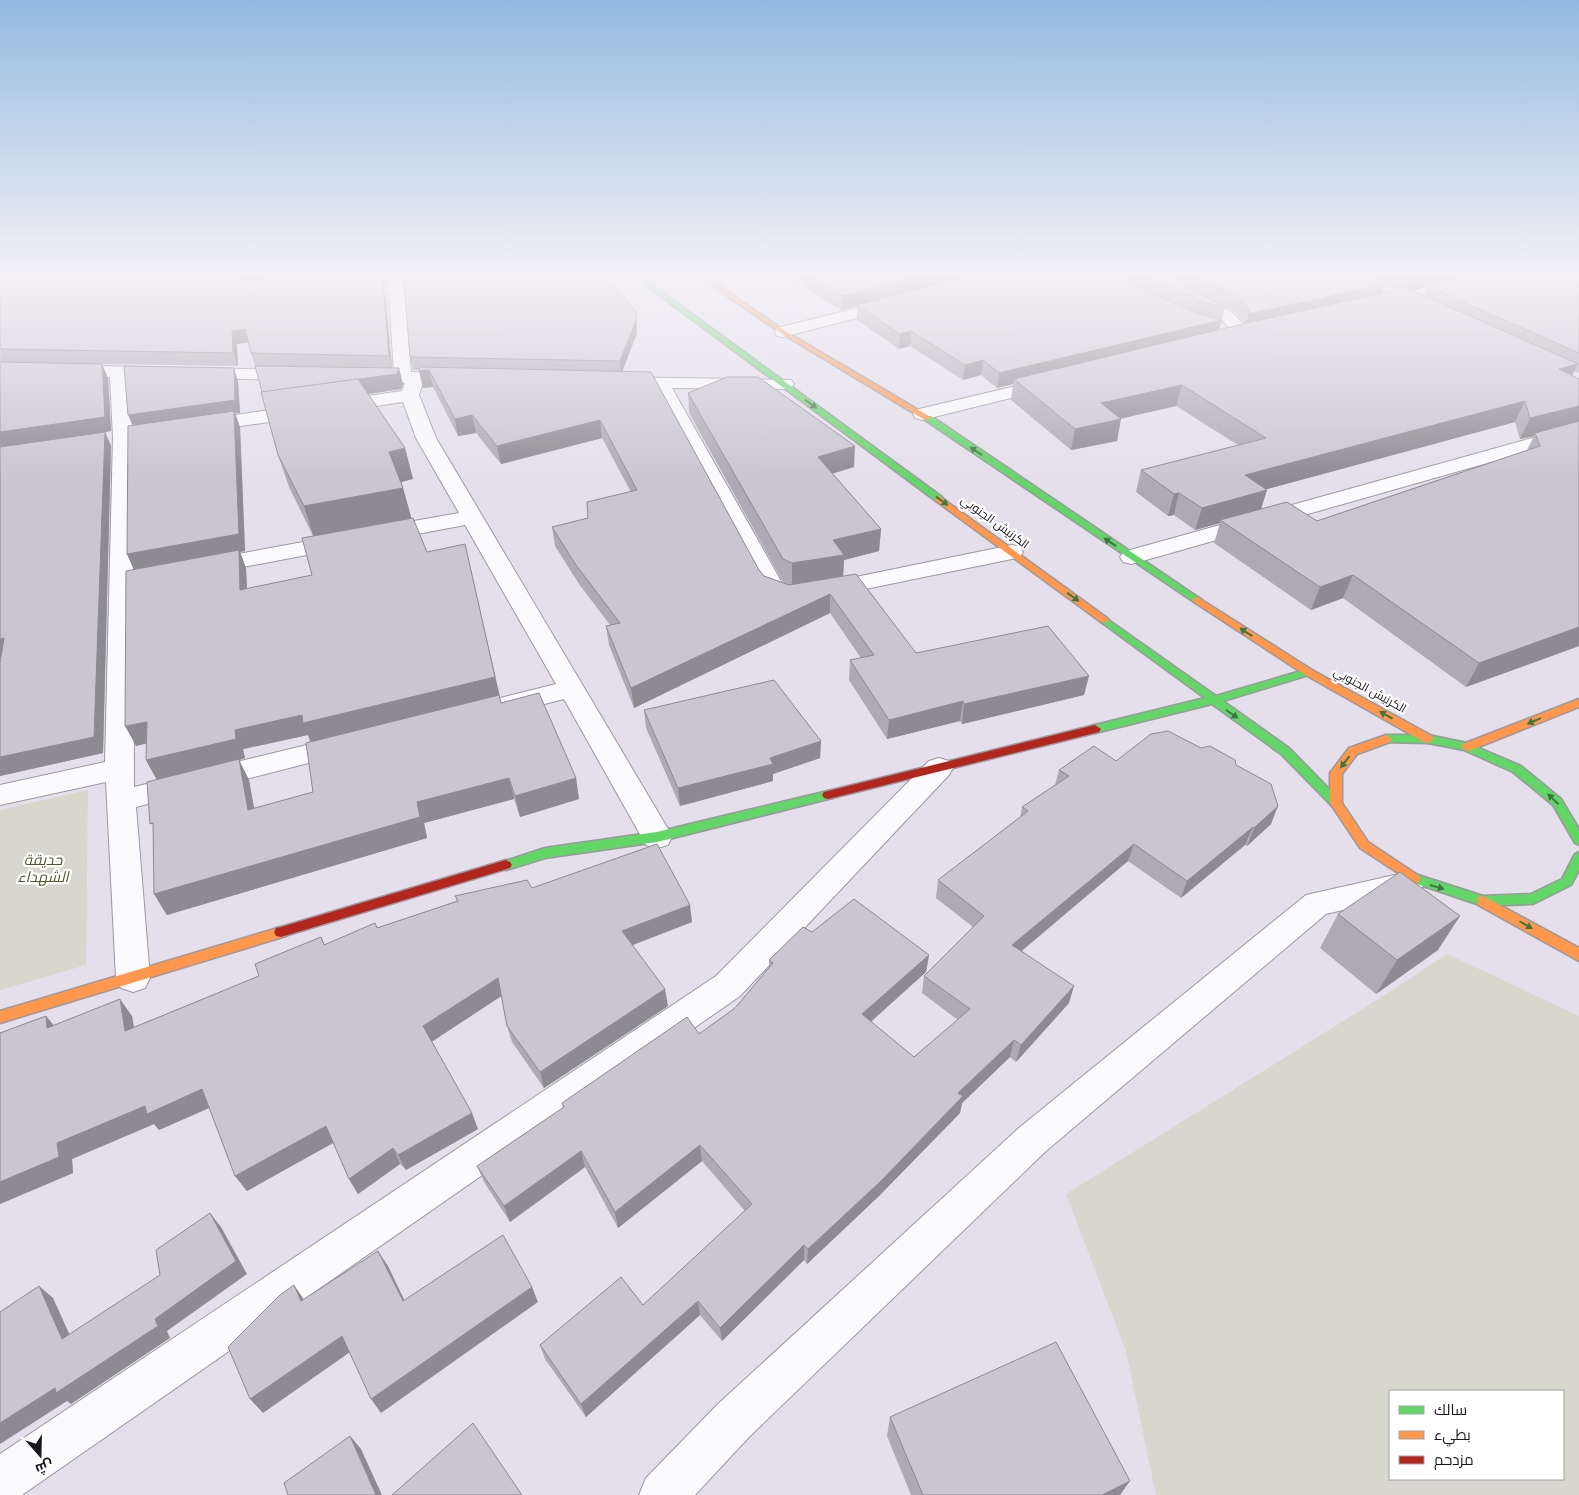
<svg xmlns="http://www.w3.org/2000/svg" width="1579" height="1495" viewBox="0 0 1579 1495" font-family="'Playfair Display',Cairo,serif">
<style>
.green{fill:#d7d7cd;fill-rule:evenodd}
.lines{fill:none;stroke-linecap:round;stroke-linejoin:round}
.street-casing{stroke:#9b989f;stroke-width:2}
.fast-casing{stroke:#9b989f;stroke-width:3}
.slow-casing{stroke:#9b989f;stroke-width:3}
.jam-casing{stroke:#9b989f;stroke-width:3}
.street{fill:#fbfafc;fill-rule:evenodd}
.fast{fill:#63d668;fill-rule:evenodd}
.slow{fill:#ff974d;fill-rule:evenodd}
.jam{fill:#b3261e;fill-rule:evenodd}
.wall{fill:#aea9b2;fill-rule:evenodd}
.shaded-wall{fill:#8d8a91}
.building{fill:#cac5cf;stroke:#8d8a91}
.oneway{fill:#3e7642}
.labels{text-anchor:middle;stroke-width:4.5;stroke-linejoin:round;paint-order:stroke}
.far-street-label{font-size:12px;fill:#19161d;stroke:#fff}
.park-label{font-size:15px;font-style:italic;fill:#525824;stroke:#fff}
</style>
<rect width="100%" height="100%" fill="#e4dfea"/>
<!-- green -->
<g class="green">
<path d="M88,790L86,965L0,990V810Z"/>
<path d="M1447,954L1579,1016V1495H1156L1126,1351L1066,1194L1380,998ZM1390,1391H1563V1479H1390Z"/>
</g>
<g class="lines">
<defs>
<g id="street">
<path d="M385,272H401L405,296L411,372L458,374L464,375L467,379L464,383L458,384L423,383L419,395L436,438L668,829L672,837L668,845L657,848L646,845L564,699L505,714L496,711L492,705L496,699L556,684L465,525L380,541L372,539L369,534L372,529L380,527L459,513L416,438L403,402L201,432L194,430L191,426L194,422L201,420L402,391L405,383L364,381L358,380L355,376L358,372H394L389,296Z"/>
<path d="M1138,272H1156L1234,314L1253,335L1251,339H1239L1222,320L1140,275Z"/>
<path d="M893,299L899,301L901,304L899,307L783,337L777,336L775,332L777,328Z"/>
<path d="M0,364L293,370L299,371L302,375L299,379L293,380L127,377L133,437L134,787L344,736L354,738L358,745L354,752L344,754L136,807L150,978L145,988L133,992L121,988L116,978L106,782L0,805V785L105,762L113,437L110,377L0,374Z"/>
<path d="M619,377L791,380L794,384L791,388L785,389L672,388L782,583L792,588L836,581L1012,545L1020,547L1023,552L1020,557L1012,559L836,595L789,602L765,593L761,588L654,388L613,386L610,382L613,378Z"/>
<path d="M1049,378L1055,379L1058,383L1055,387L922,420L915,418L913,414L915,410Z"/>
<path d="M1579,425V437L1139,562L1131,564L1123,562L1120,557L1123,552Z"/>
<path d="M341,535L349,537L352,542L349,547L206,574L198,572L195,567L198,562L206,560Z"/>
<path d="M939,758L949,761L953,768L949,775L740,996L22,1495H0V1454L716,976L929,761Z"/>
<path d="M1408,872L1419,876L1424,884L1419,892L1326,914L1046,1151L750,1436L695,1495H639L646,1478L718,1404L1020,1127L1306,895Z"/>
</g>
<g id="fast">
<path d="M628,272H635L942,497V501H936Z"/>
<path d="M925,416H931L1202,600L1197,603L1194,602L925,420Z"/>
<path d="M1104,617L1216,696L1304,670H1312L1313,672L1312,674L1223,701L1289,748L1340,800L1342,803L1340,806H1332L1281,754L1212,704L1095,733L1091,732L1089,729L1091,726L1205,698L1101,622L1099,620Z"/>
<path d="M1386,735H1428L1467,743L1521,766L1561,799L1579,829V845L1575,843L1553,805L1513,772L1464,750L1428,743L1382,742L1380,739Z"/>
<path d="M828,791L832,792L834,795L832,798L657,842L545,858L506,870L502,868L500,865L502,862L545,848L657,832Z"/>
<path d="M1579,852V870L1571,885L1533,904L1483,906L1411,882L1409,879L1411,876L1415,874L1483,896L1531,894L1562,879L1575,854Z"/>
</g>
<g id="slow">
<path d="M692,272H699L785,331L932,418L925,420L781,333Z"/>
<path d="M939,496L1107,618L1109,620L1107,622H1101L936,501L935,499Z"/>
<path d="M1197,597L1312,670L1432,736L1434,739L1428,743L1424,742L1304,674L1194,602L1192,600Z"/>
<path d="M1579,699V707L1471,750L1467,751L1461,747L1463,744Z"/>
<path d="M1386,735L1392,739L1390,742L1357,754L1342,774V803L1368,842L1419,876L1421,879L1419,882L1415,884L1360,848L1330,803V773L1349,748Z"/>
<path d="M1483,896L1579,948V961L1478,905L1477,901L1478,897Z"/>
<path d="M281,927L286,928L288,932L286,936L0,1023V1011Z"/>
</g>
<g id="jam">
<path d="M1095,725L1101,729L1099,732L828,799L824,798L822,795L824,792L828,791Z"/>
<path d="M506,860L510,862L512,865L510,868L281,937L276,936L274,932L276,928L281,927Z"/>
</g>
</defs>
<!-- street casing -->
<use href="#street" class="street-casing"/>
<!-- fast casing -->
<use href="#fast" class="fast-casing"/>
<!-- slow casing -->
<use href="#slow" class="slow-casing"/>
<!-- jam casing -->
<use href="#jam" class="jam-casing"/>
<!-- street -->
<use href="#street" class="street"/>
<!-- fast -->
<use href="#fast" class="fast"/>
<!-- slow -->
<use href="#slow" class="slow"/>
<!-- jam -->
<use href="#jam" class="jam"/>
</g>
<!-- wall -->
<g class="wall">
<path d="M0,272L249,280L248,281L384,278L392,368L403,384L401,389L368,394L405,448L413,479L401,482L403,488L411,518L427,552L501,703L576,778L579,799L520,817L514,799L424,823L427,838L167,915L154,894L157,780L146,760V743L136,746L134,570L127,554L133,426L238,381L240,413H235L240,427L245,551L240,552L246,568L247,589L312,575L313,536L289,487L278,455L255,366L248,343L237,344L238,366L102,364L108,378L111,431L105,432L111,446L103,753L0,776V663L1,657ZM308,735L310,742L313,792L254,808L249,780L239,760L245,758L243,749Z"/>
<path d="M775,272H1105L1156,295L1106,272H1159L1225,307L1219,330L1245,324L1235,312L1160,272H1579V373L1574,371L1572,375L1579,646L1466,687L1343,598L1311,610L1214,543L1220,523L1195,530L1174,515L1168,516L1136,492L1141,470L1238,445L1176,406L1120,419L1117,441L1071,450L1011,400L1013,384L997,388L981,375L963,380L910,346L899,349L857,320V306L841,310L784,274L779,275ZM1385,285L1397,290L1382,294ZM1427,286L1424,296L1412,291ZM1515,422L1520,439L1534,436L1527,450L1317,521L1261,509L1267,489Z"/>
<path d="M404,283L636,311L637,333L622,371L759,570L764,576L790,585L783,582L689,413L688,393L854,467L832,474L881,529L879,551L844,560L843,576L916,653L1084,695L962,724L960,721L887,739L849,680L850,660L861,658L830,613L634,708L609,645L606,626L610,625L579,584L555,546L552,527L588,518L631,492L602,438L501,464L476,433L458,436L433,387L423,388L419,370H413L410,357Z"/>
<path d="M644,710L821,741L820,758L773,774V781L680,806L646,728Z"/>
<path d="M1116,761L1236,765L1271,824L1247,846L1245,845L1181,898L1128,861L1022,951L1069,1003L1016,1062L1010,1057L962,1103L960,1113L879,1196L807,1264L804,1260L722,1341L700,1315L586,1417L545,1359L540,1345L643,1305L745,1211L702,1161L618,1228L585,1167L510,1222L484,1182L477,1166L563,1108L562,1103L699,1034L735,1008L769,968V960L812,932L929,955L926,972L871,1022L914,1057L958,1020L922,993L924,976L973,927L936,898L938,880L1020,818L1022,807L1055,785L1059,770Z"/>
<path d="M532,888L692,922L632,945L668,1006L544,1088L512,1042L507,1026L501,996L432,1041L478,1129L406,1170L400,1164L358,1194L349,1179L333,1142L247,1191L235,1176L209,1107L159,1130L154,1124L72,1159L73,1173L0,1204V1033L46,1016L53,1025L132,1016L134,1027L259,976L321,937L325,945L457,901L455,896Z"/>
<path d="M1338,914L1438,950L1376,994L1320,948Z"/>
<path d="M890,1417L1120,1495H911L887,1436Z"/>
</g>
<!-- shaded-wall -->
<g class="shaded-wall">
<path d="M238,272H324L249,280L239,287L235,274Z"/>
<path d="M382,272H383L384,278L392,369L389,356Z"/>
<path d="M779,272H784V274L779,275Z"/>
<path d="M936,272H989L841,310L842,296Z"/>
<path d="M1430,272H1480L1403,293L1409,278Z"/>
<path d="M1385,284L1380,298L1245,328L1249,314Z"/>
<path d="M636,311L637,333L621,375L620,361Z"/>
<path d="M1222,320L1218,335L1014,379L1013,384L997,388L999,373Z"/>
<path d="M245,329L249,342L237,344L238,366L233,353L232,331Z"/>
<path d="M911,331L910,346L899,349L900,334Z"/>
<path d="M983,360L981,375L963,380L965,365Z"/>
<path d="M102,364L108,378L111,431L105,432L111,446L103,753L0,776V757L94,737L0,447V432Z"/>
<path d="M1578,364L1568,384L1559,369Z"/>
<path d="M234,368L238,381L240,413H235L240,427L245,551L240,552L246,568L248,609L135,572L127,554L134,428L128,415Z"/>
<path d="M399,368L403,384L401,389L267,409L262,393Z"/>
<path d="M429,370L433,387L423,388L419,371Z"/>
<path d="M1182,385L1176,406L1096,424L1101,403Z"/>
<path d="M1525,401L1515,422L1238,497L1245,475Z"/>
<path d="M1579,406V424L1535,433L1534,436L1520,439L1530,418Z"/>
<path d="M472,415L476,433L458,436L455,419Z"/>
<path d="M1121,419L1117,441L1071,450L1075,429Z"/>
<path d="M600,420L602,438L501,464L497,446Z"/>
<path d="M855,446L854,467L817,478L818,457Z"/>
<path d="M405,448L413,479L397,483L389,452Z"/>
<path d="M403,488L412,520L314,538L304,506Z"/>
<path d="M1267,490L1260,512L1220,520V523L1195,530L1202,508Z"/>
<path d="M1179,493L1174,515L1168,516L1174,494Z"/>
<path d="M881,529L879,551L844,560L843,578L792,586V563L833,540Z"/>
<path d="M465,544L500,697L311,742L308,735L243,749L245,758L239,760L249,780L258,831L157,780L146,760L235,730Z"/>
<path d="M1353,575L1343,598L1311,610L1320,587Z"/>
<path d="M830,594V613L634,708L631,688Z"/>
<path d="M1579,627V646L1466,687L1479,663Z"/>
<path d="M4,638L14,654L0,657V639Z"/>
<path d="M1089,676L1084,695L962,724L964,704Z"/>
<path d="M963,701L960,721L887,739L889,720Z"/>
<path d="M147,722L157,741L136,746L125,726Z"/>
<path d="M821,741L820,758L773,774V781L680,806L678,788Z"/>
<path d="M509,778L514,799L424,823L427,838L167,915L154,894L417,802Z"/>
<path d="M576,778L579,799L520,817L515,796Z"/>
<path d="M1278,806L1271,824L1247,846L1254,828Z"/>
<path d="M1253,827L1245,845L1181,898L1187,881Z"/>
<path d="M1134,844L1128,861L1008,962L1012,945Z"/>
<path d="M690,905L692,922L625,948L622,931Z"/>
<path d="M1460,916L1438,950L1376,994L1397,960Z"/>
<path d="M929,955L926,972L860,1031L862,1014Z"/>
<path d="M498,978L503,995L430,1043L423,1026Z"/>
<path d="M1074,986L1069,1003L1016,1062L1021,1045Z"/>
<path d="M665,989L668,1006L544,1088L540,1072Z"/>
<path d="M120,999L132,1016L137,1048L125,1031Z"/>
<path d="M46,1016L60,1033L47,1028Z"/>
<path d="M1014,1040L1010,1057L962,1103L960,1113L879,1196L807,1264L808,1249L958,1093Z"/>
<path d="M202,1089L214,1106L159,1130L154,1124L72,1159L73,1173L0,1204V1182L57,1143L145,1106Z"/>
<path d="M472,1113L478,1129L406,1170L398,1155Z"/>
<path d="M326,1126L335,1142L247,1191L235,1176Z"/>
<path d="M700,1145L702,1161L618,1228L615,1212Z"/>
<path d="M393,1148L400,1164L358,1194L349,1179Z"/>
<path d="M581,1151L585,1167L510,1222L504,1206Z"/>
<path d="M210,1213L221,1227L247,1274L167,1331L170,1338L71,1404L67,1401L0,1444V1423L155,1319Z"/>
<path d="M804,1245V1260L722,1341L720,1328Z"/>
<path d="M378,1251L388,1266L412,1316L403,1301Z"/>
<path d="M294,1285L305,1301H301Z"/>
<path d="M39,1286L53,1298L77,1351L62,1339Z"/>
<path d="M532,1287L538,1302L381,1413L371,1399Z"/>
<path d="M698,1301L700,1315L586,1417L581,1404Z"/>
<path d="M342,1336L353,1350L263,1413L250,1399Z"/>
<path d="M350,1436L361,1449L382,1495H376Z"/>
<path d="M1130,1481L1120,1495H1102Z"/>
</g>
<!-- building -->
<g class="building">
<path d="M0,272H238L235,274L239,279L245,281L325,272H382L389,356L251,353L245,329L232,331L233,353L0,349Z"/>
<path d="M402,272H601L636,311V320L620,361L410,357L404,283Z"/>
<path d="M803,272H936L842,296Z"/>
<path d="M987,272H1105L1194,312L1222,320L999,373L983,360L965,365L911,331L900,334L857,305Z"/>
<path d="M1138,272H1159L1225,307L1207,303Z"/>
<path d="M1189,272H1358L1385,284L1249,314V309L1239,298Z"/>
<path d="M1396,272H1430L1409,278Z"/>
<path d="M1479,272H1579V353L1427,286Z"/>
<path d="M1407,288L1578,364L1559,369L1579,379V406L1530,418L1525,401L1245,475L1267,490L1202,508L1179,493L1174,494L1141,470L1266,438L1182,385L1101,403L1121,419L1075,429L1014,379L1251,322Z"/>
<path d="M0,362L102,364L105,417L0,432Z"/>
<path d="M124,366L234,368L235,400L128,415Z"/>
<path d="M255,366L399,368L397,374L262,392Z"/>
<path d="M420,367L651,372L759,570L764,576L789,585L856,574L916,653L1048,626L1089,676L964,704L963,701L889,720L850,660L874,655L830,594L631,688L606,626L620,623L576,565L552,527L588,518L587,502L637,490L600,420L497,446L472,415L455,419L429,370L419,371Z"/>
<path d="M727,377H758L855,446L818,457L881,529L833,540L844,555L792,563L783,559L688,393Z"/>
<path d="M358,379L405,448L389,452L403,488L304,506L278,455L261,392Z"/>
<path d="M234,411L239,534L127,554L128,426Z"/>
<path d="M1579,421V627L1479,663L1353,575L1320,587L1220,520L1287,502L1317,521L1540,446L1535,433Z"/>
<path d="M105,432L94,737L0,757V663L4,638L0,639V447Z"/>
<path d="M413,518L427,552L465,544L495,677L303,723L302,715L235,730L236,739L146,760L147,722L125,726L126,571L239,550L240,590L312,575L302,538Z"/>
<path d="M774,680L821,741L770,758L773,764L678,788L644,710Z"/>
<path d="M539,693L576,778L515,796L509,778L417,802L420,817L154,894L153,823L150,824L147,782L239,759L248,810L313,792L306,743L499,695L501,703Z"/>
<path d="M1168,731L1201,748L1210,746L1235,760L1236,765L1271,784L1278,806L1254,828L1253,827L1187,881L1134,844L1012,945L1074,986L1021,1045L1014,1040L958,1093L963,1096L881,1181L808,1249L804,1245L720,1328L698,1301L581,1404L540,1345L621,1277L643,1305L752,1204L700,1145L615,1212L581,1151L504,1206L477,1166L564,1107L562,1103L687,1017L699,1034L735,1008L773,963L769,960L803,927L812,932L854,899L929,955L862,1014L914,1057L970,1009L924,976L984,916L938,880L1028,811L1022,807L1069,776L1059,770L1094,746L1116,761L1151,734Z"/>
<path d="M657,844L690,905L622,931L665,989L540,1072L507,1026L498,978L423,1026L472,1113L398,1155L393,1148L349,1179L326,1126L235,1176L202,1089L147,1114L145,1106L57,1143L59,1157L0,1182V1033L46,1016L47,1028L120,999L125,1031L259,976L255,964L321,937L324,945L375,923L377,928L458,901L455,896L527,880L532,888Z"/>
<path d="M1400,872L1460,916L1397,960L1338,914Z"/>
<path d="M210,1213L236,1261L155,1319L158,1326L56,1393L55,1388L0,1423V1312L39,1286L62,1339L160,1275L156,1250Z"/>
<path d="M503,1235L532,1287L371,1399L342,1336L250,1399L228,1347L280,1295L294,1285L301,1301L378,1251L403,1301Z"/>
<path d="M1056,1342L1130,1481L1102,1495H923L890,1417Z"/>
<path d="M473,1423L522,1495H392Z"/>
<path d="M350,1436L376,1495H288L284,1483Z"/>
</g>
<!-- one-way arrows -->
<defs><path id="oneway-solid" d="M-6-.8H1V-3.2L6.5 0L1 3.2V.8H-6Z" transform="scale(1.25)"/></defs>
<g class="oneway">
<use href="#oneway-solid" transform="translate(811 404) rotate(36)"/>
<use href="#oneway-solid" transform="translate(976 451) rotate(-146)"/>
<use href="#oneway-solid" transform="translate(942 501) rotate(36)"/>
<use href="#oneway-solid" transform="translate(1110 542) rotate(-146)"/>
<use href="#oneway-solid" transform="translate(1073 597) rotate(36)"/>
<use href="#oneway-solid" transform="translate(1246 632) rotate(-147)"/>
<use href="#oneway-solid" transform="translate(1232 714) rotate(35)"/>
<use href="#oneway-solid" transform="translate(1386 715) rotate(-151)"/>
<use href="#oneway-solid" transform="translate(1534 721) rotate(157)"/>
<use href="#oneway-solid" transform="translate(1345 762) rotate(128)"/>
<use href="#oneway-solid" transform="translate(1553 799) rotate(-136)"/>
<use href="#oneway-solid" transform="translate(1437 887) rotate(16)"/>
<use href="#oneway-solid" transform="translate(1526 925) rotate(30)"/>
</g>
<!-- sky -->
<linearGradient id="sky" x2="0" y2="1"><stop stop-color="#92bae1"/><stop offset="0.57" stop-color="#f3f1f6"/><stop offset="1" stop-color="#f3f1f6" stop-opacity="0"/></linearGradient>
<rect width="1579" height="481" fill="url(#sky)"/>
<g class="labels">
<!-- far-street labels -->
<g class="far-street-label">
<text transform="translate(995 522) rotate(36)" y="4">الكرنيش الجنوبي</text>
<text transform="translate(1370 690) rotate(29)" y="4">الكرنيش الجنوبي</text>
</g>
<!-- park labels -->
<g class="park-label">
<text x="43" y="865">حديقة<tspan x="43" dy="17">الشهداء</tspan></text>
</g>
</g>
<!-- legend -->
<rect x="1389" y="1390" width="175" height="90" fill="#ffffff" stroke="#a3a2a5"/>
<rect x="1399" y="1406" width="25" height="8" fill="#63d668" stroke="#a3a2a5"/>
<text x="1434" y="1415" font-size="15" fill="#19161d">سالك</text>
<rect x="1399" y="1431" width="25" height="8" fill="#ff974d" stroke="#a3a2a5"/>
<text x="1434" y="1440" font-size="15" fill="#19161d">بطيء</text>
<rect x="1399" y="1456" width="25" height="8" fill="#b3261e" stroke="#a3a2a5"/>
<text x="1434" y="1465" font-size="15" fill="#19161d">مزدحم</text>
<!-- north arrow -->
<g transform="translate(40 1455) rotate(160)" stroke="#ffffff" stroke-width="4" paint-order="stroke">
<path d="M0-4L9 19L0 12L-9 19Z" fill="#19161d"/>
<text y="-8" font-size="14" font-weight="bold" text-anchor="middle" fill="#19161d">ش</text>
</g>
</svg>
